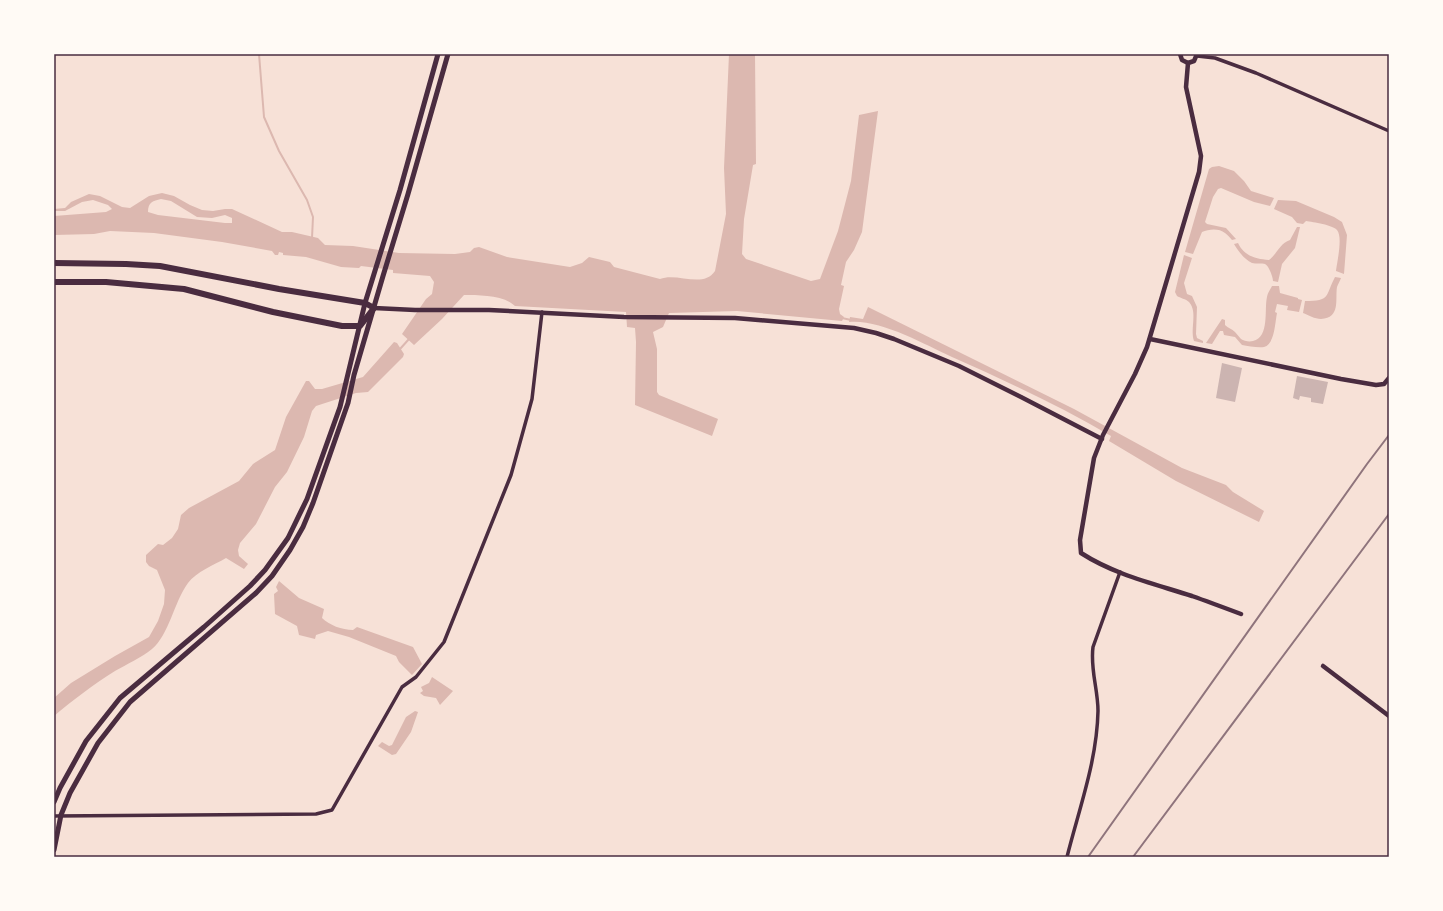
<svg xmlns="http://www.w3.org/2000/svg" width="1443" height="911" viewBox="0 0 1443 911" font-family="'Fira Sans',sans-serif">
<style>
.water{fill:#dcb8b0;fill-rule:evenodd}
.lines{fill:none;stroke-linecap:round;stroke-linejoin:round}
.stream{stroke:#dcb8b0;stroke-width:2}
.building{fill:#ccb4b1}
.minor{stroke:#4a2c40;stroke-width:3.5}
.tertiary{stroke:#4a2c40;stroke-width:4.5}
.secondary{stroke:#4a2c40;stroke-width:5}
.primary{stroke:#4a2c40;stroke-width:6}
.rail{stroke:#8f747c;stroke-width:2}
.neatline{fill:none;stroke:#4a2c40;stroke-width:1.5}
</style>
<rect width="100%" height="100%" fill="#f7e1d7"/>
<!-- water -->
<g class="water">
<path d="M729,54H755L756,164L753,165L744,219L742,254L746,259L811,281L820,279L838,231L851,181L859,115L878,111L862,232L854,250L846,262L841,285L844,286L839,309L840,314L844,317L842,321L737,311L669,313L663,327L653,332L657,349V392L659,395L718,419L712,436L635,405L636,342L635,328L627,327L626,312L515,306C504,295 479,295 464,295L442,319L414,345L402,334L426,299L432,294L434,282L430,276L393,273V270L361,266L359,268L341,267L306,257L283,255V253L279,252L278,255H275L272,251L222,242L154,233L110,231L94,234L54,235V216L106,212L112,209L108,205L93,200L82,202L65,211H54V209L65,208L71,202L89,194L100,196L122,207L130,208L149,196L162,193L174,196L190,205L202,210L213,211L225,209H232L282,232H292L318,238L325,245L353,246L399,253L455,254L470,252L474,248L479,247L507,257L570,267L582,263L589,257L610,262L614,267L660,279C677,272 703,289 715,271L726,214L724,168ZM161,199L171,201L197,217L212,218L225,215L232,218V223H225L158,215L148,212C148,202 153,201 161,199Z"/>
<path d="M1219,166L1234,171L1244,181L1251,191L1274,198L1270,206L1254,202L1221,188L1218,189L1213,197L1205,222L1207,224L1226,228L1236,239L1232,240C1230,238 1228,235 1225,233C1219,228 1209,229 1202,232L1193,254L1185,252L1209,169L1212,167Z"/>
<path d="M1278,200L1296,201L1334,217L1342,222L1347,235L1344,274L1336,271C1337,262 1343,237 1337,230C1333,225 1313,222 1306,221L1303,224L1297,223L1292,217L1274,209Z"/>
<path d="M1297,227H1300L1295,248L1282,264L1278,282L1273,281C1273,277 1269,266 1265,264C1262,263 1256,264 1252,263C1244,259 1238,251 1234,244L1238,243C1244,256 1256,259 1269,260C1277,254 1280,243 1290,240Z"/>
<path d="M1184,255L1192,258L1184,283L1187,294L1192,296L1197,307L1196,334L1197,338L1203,341V343L1194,341C1190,328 1198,312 1189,302C1186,299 1180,298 1177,296L1175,292Z"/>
<path d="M1335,277L1341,278C1340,281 1338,284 1337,287C1335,299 1341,318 1321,319C1315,319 1308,315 1303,313L1305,301C1331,301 1325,296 1335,277Z"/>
<path d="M1272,286H1279L1280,293L1298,298V299L1302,300L1299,312L1287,310L1288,306L1277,304L1275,312L1277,313C1275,322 1275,344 1264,347C1258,348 1248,346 1242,345L1235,337L1224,335L1223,331H1220L1212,344L1206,343L1222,319L1225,320V325C1228,328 1232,329 1235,332C1237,334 1239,337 1241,339C1244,341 1249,342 1253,341C1270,337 1264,309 1267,297C1268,292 1270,290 1272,286Z"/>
<path d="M868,307L1074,409L1182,468L1226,485L1233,492L1264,511L1259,522L1176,481L1109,441L1111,436C1060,406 1006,381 952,357C924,344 880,319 849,322L850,317L863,319Z"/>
<path d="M394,342L397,343L404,354L403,357L368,392L356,393L316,406L312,411L304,437L287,472L275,487L256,524L240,543L238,550L239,556L248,564L244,569L226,558C214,565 196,572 188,583C174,602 169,635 152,649C141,658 127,664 115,671C94,684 73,700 54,716V698L71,683L115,656L149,637L158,621L164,604L165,590L157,570L149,566L146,562V555L158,544L163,545L172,538L178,529L181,515L189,508L239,481L253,464L275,450L286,417L306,381H309L315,389H322L363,377Z"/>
<path d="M279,581L299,598L324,609L322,618C329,625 342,630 353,630L357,627L413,647L422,664L412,675L399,662L396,656L349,637L328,631L316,635L315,639L299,635L297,626L275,614L274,594L278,591L276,587Z"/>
<path d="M432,677L453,691L440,705L436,698L424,696L420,693L423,691L421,687L429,683Z"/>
<path d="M415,711L418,712L411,732L396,754L392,755L378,746L382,742L389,746L392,745L406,717Z"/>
</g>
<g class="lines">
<!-- stream -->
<g class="stream">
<path d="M259,54L264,117L279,151L307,200L313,217L312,238"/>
<path d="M842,318L851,320"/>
<path d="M400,349L409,339"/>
</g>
</g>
<!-- building -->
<g class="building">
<path d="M1222,363L1242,368L1235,402L1216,398Z"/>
<path d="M1297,376L1328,382L1323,404L1311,402V398L1300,396L1299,400L1293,398Z"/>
</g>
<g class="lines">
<!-- minor -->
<g class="minor">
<path d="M1197,56L1215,58L1256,73L1389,131"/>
<path d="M54,816L316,814L332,810L402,687L416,677L444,642L511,475L532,399L542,312"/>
<path d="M1067,857C1079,809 1097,761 1098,711C1098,689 1090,669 1093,647L1120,572"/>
</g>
<!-- tertiary -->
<g class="tertiary">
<path d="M1180,54L1182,60L1188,63L1194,61L1197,54"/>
<path d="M1188,63L1186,87L1201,156L1199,172L1147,347L1135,374L1103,435L1094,458L1080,540L1081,553C1115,575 1155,584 1192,596C1209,602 1225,608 1241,614"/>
<path d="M374,308L415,310H489L624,317L735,318L854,328L876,333L894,339L959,366L1021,397L1102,439"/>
<path d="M1150,339L1341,379L1376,385L1384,384L1389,378"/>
<path d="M1323,666L1389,716"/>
</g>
<!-- secondary -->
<g class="secondary">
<path d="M54,802L60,788L86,741L120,698L204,627L250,586L265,570L288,538L307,499L340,407L365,303L400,190L438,54"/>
<path d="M54,850L61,815L70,793L98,743L130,702L256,593L272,576L290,550L303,527L313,503L348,403L354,375L383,276L408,194L448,54"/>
</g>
<!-- primary -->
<path class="primary" d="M54,263L126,264L160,266L279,289L365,303L374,308L360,326H342L273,312L184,289L106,282H54"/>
<!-- rail -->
<g class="rail">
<path d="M1088,857L1367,464L1389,435"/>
<path d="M1133,857L1389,514"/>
</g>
</g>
<!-- border -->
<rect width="1443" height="911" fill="none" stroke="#fffaf5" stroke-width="110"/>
<rect x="55" y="55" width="1333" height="801" class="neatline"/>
</svg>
